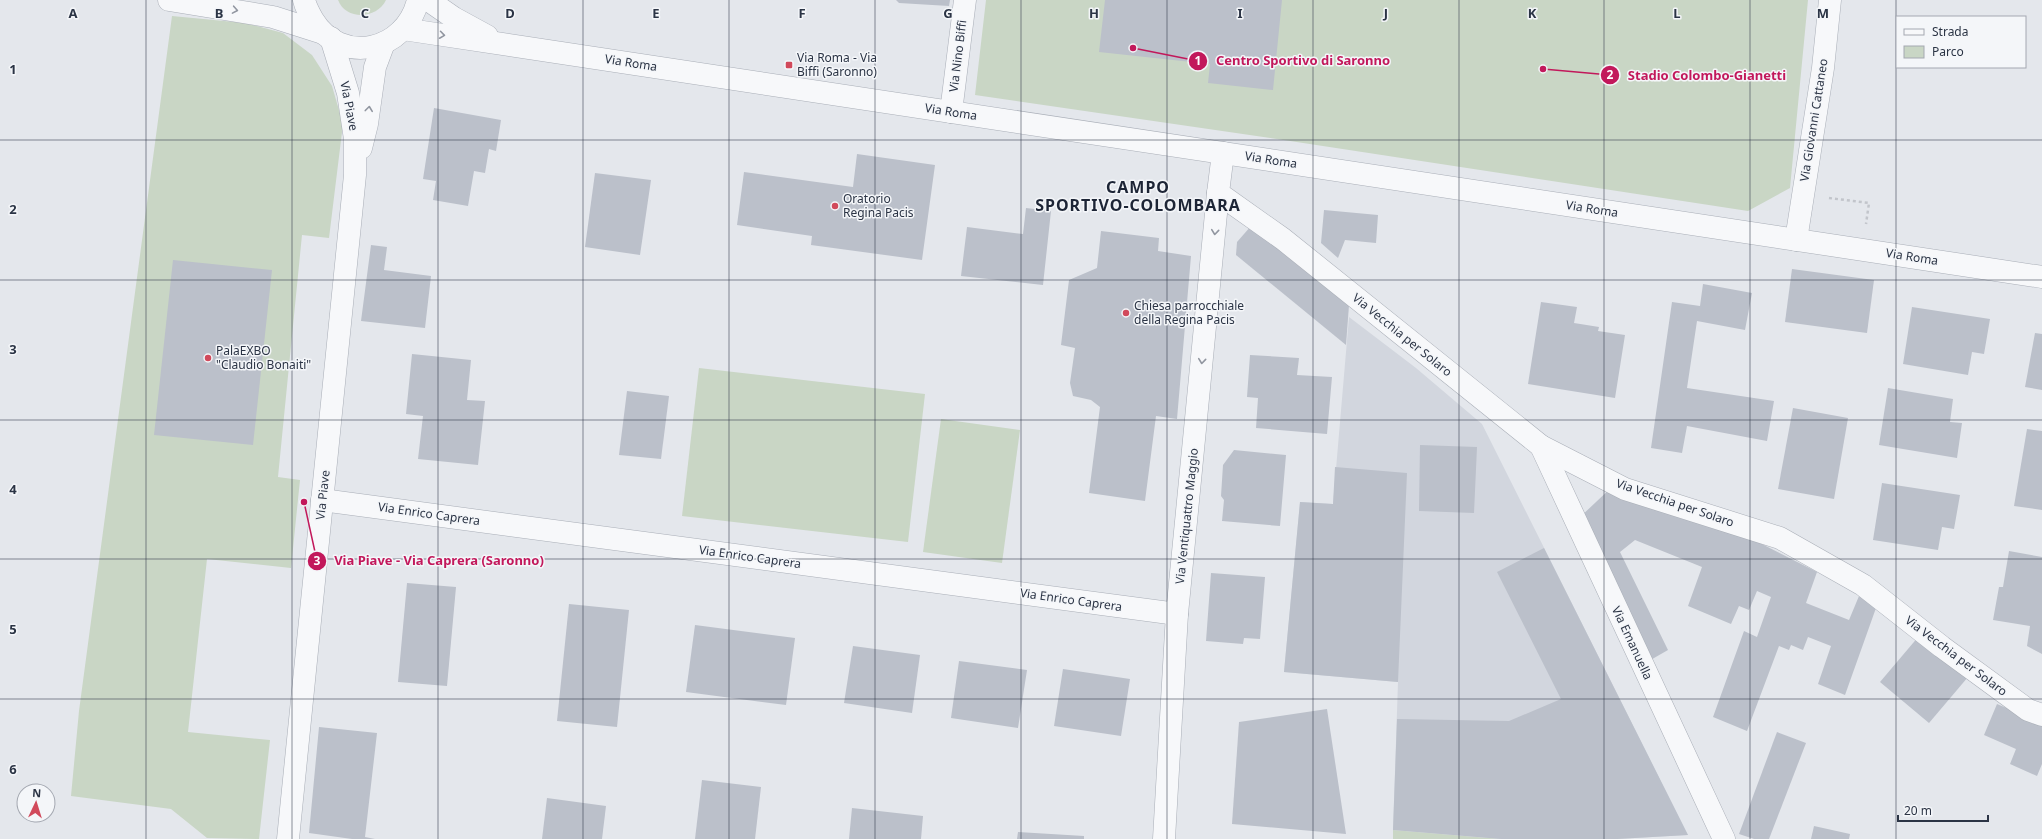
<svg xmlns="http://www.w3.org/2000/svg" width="2042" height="839" viewBox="0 0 2042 839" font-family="'Noto Sans',sans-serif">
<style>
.built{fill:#d2d6de}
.green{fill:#c9d6c5}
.building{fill:#bbc0ca}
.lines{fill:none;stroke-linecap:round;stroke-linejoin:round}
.minor-casing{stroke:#a9aeb7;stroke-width:23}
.tertiary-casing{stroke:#a9aeb7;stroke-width:23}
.path{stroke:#c2c5cb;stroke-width:2.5;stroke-dasharray:3 3;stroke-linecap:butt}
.minor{stroke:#f7f8fa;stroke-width:22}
.tertiary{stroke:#f7f8fa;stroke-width:22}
.oneway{stroke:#9196a0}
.grid{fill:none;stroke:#2b3445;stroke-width:1;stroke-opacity:0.55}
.poi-dot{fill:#d1495b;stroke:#f4f6f9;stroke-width:1.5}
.labels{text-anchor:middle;stroke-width:3;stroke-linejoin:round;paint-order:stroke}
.street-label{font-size:12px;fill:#2b3445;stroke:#f4f6f9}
.poi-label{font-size:12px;fill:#2b3445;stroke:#f4f6f9;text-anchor:start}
.district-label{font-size:16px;font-weight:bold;letter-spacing:1px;fill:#1d2536;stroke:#f4f6f9}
.grid-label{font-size:13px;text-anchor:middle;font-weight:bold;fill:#2b3445;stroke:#f4f6f9;stroke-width:3;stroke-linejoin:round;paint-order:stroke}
.leader{fill:none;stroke:#c2185b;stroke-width:1.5}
.callout-dot{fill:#c2185b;stroke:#f4f6f9;stroke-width:1.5}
.mark-label{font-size:12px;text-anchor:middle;font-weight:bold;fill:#fff}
.callout-label{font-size:13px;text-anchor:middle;font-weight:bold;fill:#c2185b;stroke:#f4f6f9;stroke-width:3;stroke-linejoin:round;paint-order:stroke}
</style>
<rect width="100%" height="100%" fill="#e4e7ec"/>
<!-- built -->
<path class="built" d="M1349,317L1416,368L1482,424L1688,835L1617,839H1501L1393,830L1398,682L1284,672L1300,502L1333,504Z"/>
<!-- green -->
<g class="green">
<path d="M338,0H386C377,19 346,21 338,0Z"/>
<path d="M986,0H1808L1790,188L1748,211L1277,139L975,95Z"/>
<path d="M172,16L245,23L283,33L312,55L332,86L343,124L329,238L302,235L278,477L300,480L291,568L207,559L188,732L270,740L259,839L207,838L171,809L71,796L79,711Z"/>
<path d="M699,368L925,394L908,542L682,516Z"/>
<path d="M941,419L1020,430L1002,563L923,552Z"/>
<path d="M1393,830L1501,839H1393Z"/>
</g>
<!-- building -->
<g class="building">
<path d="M896,0H950L949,6L899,3Z"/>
<path d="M1105,0H1282L1273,90L1208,83L1210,64L1099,52Z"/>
<path d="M434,108L501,120L496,151L489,149L485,173L474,171L468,206L433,200L436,181L423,179Z"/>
<path d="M857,154L935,165L922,260L811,245L812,236L737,225L744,172L853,187Z"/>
<path d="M595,173L651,180L640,255L585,247Z"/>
<path d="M1026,208L1051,211L1043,285L961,276L967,227L1023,234Z"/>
<path d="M1324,210L1378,215L1376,243L1345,240L1338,258L1321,243Z"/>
<path d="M1251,226L1349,305L1346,345L1236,255L1237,242Z"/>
<path d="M1101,231L1159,238L1158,251L1191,256L1177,419L1156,416L1145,501L1089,493L1100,407L1091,400L1073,396L1070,383L1075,348L1061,345L1069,280L1097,268Z"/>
<path d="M371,245L387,247L384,270L431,276L425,328L361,321Z"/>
<path d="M173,260L272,270L253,445L154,435Z"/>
<path d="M1792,269L1874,280L1867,333L1785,322Z"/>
<path d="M1703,284L1752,293L1745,330L1697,321L1687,388L1774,401L1767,441L1687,426L1682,453L1651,448L1672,302L1700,306Z"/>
<path d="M1541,302L1577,307L1574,323L1599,327L1598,331L1625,335L1615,398L1528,384Z"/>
<path d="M1912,307L1990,319L1984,354L1972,352L1968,375L1903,364Z"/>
<path d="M2035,333L2042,334V390L2025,387Z"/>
<path d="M412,354L471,360L467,400L485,401L478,465L418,459L423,416L406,414Z"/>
<path d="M1250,355L1299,358L1297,375L1332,377L1327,434L1256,428L1258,398L1247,397Z"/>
<path d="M1888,388L1953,399L1950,422L1962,423L1957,458L1879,445Z"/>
<path d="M627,391L669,396L661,459L619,455Z"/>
<path d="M1793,408L1848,418L1834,499L1778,489Z"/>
<path d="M2027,429L2042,431V510L2014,506Z"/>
<path d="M1420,445L1477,447L1474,513L1419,511Z"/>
<path d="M1234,450L1286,455L1280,526L1222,521L1224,500L1221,496L1223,465Z"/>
<path d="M1335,467L1407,473L1398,682L1284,672L1300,502L1333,504Z"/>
<path d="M1882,483L1960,495L1954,529L1942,527L1938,550L1873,540Z"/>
<path d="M1613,486L1758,542L1817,572L1806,603L1849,620L1859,596L1876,608L1845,695L1818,684L1831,646L1808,637L1803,650L1791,645L1789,650L1779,646L1747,731L1713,717L1744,631L1757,637L1771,597L1757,591L1749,610L1739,606L1731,624L1688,606L1702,567L1635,540L1620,552L1668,650L1647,662L1579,518Z"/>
<path d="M1544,548L1688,835L1617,839H1501L1393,830L1397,719L1509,721L1561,699L1497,572Z"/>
<path d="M2009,551L2042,557V654L2027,646L2030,626L1993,620L1999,587H2003Z"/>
<path d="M1211,573L1265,577L1260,639L1244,638L1243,644L1206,641Z"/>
<path d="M407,583L456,587L447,686L398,682Z"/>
<path d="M569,604L629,610L617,727L557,721Z"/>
<path d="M695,625L795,638L786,705L686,692Z"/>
<path d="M1919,636L1968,677L1929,723L1880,682Z"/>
<path d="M853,646L920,655L912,713L844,703Z"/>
<path d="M959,661L1027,670L1018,728L951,718Z"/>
<path d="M1063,669L1130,679L1121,736L1054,726Z"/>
<path d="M1997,704L2042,723V764L2037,776L2010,764L2016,749L1984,735Z"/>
<path d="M1327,709L1346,834L1232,824L1239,722Z"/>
<path d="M319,727L377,733L365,837L375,839H352L309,833Z"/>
<path d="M1777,732L1806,743L1769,839H1754L1739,834Z"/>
<path d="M702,780L761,787L755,839H695Z"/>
<path d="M547,798L606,806L602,839H542Z"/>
<path d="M852,808L923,816L921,839H849Z"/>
<path d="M1814,826L1850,834L1849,839H1811Z"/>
<path d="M1018,832L1084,836V839H1017Z"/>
</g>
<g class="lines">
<defs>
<g id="minor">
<path d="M169,0L273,17L320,32"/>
<path d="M428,0L454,18L487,36"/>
<path d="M403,29L2042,277"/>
<path d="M951,112L965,0"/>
<path d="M1223,153L1218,193L1283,239L1541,446L1625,489L1780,538L1863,585L1942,647L2028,710L2042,715"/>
<path d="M1796,240L1823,68L1830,0"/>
<path d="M1541,446L1724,839"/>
<path d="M322,500L1177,614"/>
<path d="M1164,839L1177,614L1218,193"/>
</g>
<g id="tertiary">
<path d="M304,0C306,8 309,13 313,20C341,66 406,52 418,0"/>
<path d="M361,148L367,124L375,67L384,43"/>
<path d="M288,839L355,175V139L348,93L331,38"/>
</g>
</defs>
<!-- minor casing -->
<use href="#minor" class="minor-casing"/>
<!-- tertiary casing -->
<use href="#tertiary" class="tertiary-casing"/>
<!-- path -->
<path class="path" d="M1829,198L1869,203L1866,224"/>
<!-- minor -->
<use href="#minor" class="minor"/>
<!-- tertiary -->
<use href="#tertiary" class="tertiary"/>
</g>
<!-- one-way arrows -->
<defs><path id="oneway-chevron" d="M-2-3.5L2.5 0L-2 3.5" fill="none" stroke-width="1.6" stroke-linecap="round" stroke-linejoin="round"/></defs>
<g class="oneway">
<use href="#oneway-chevron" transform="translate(235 10) rotate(10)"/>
<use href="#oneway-chevron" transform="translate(442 35) rotate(8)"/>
<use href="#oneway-chevron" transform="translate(369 109) rotate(-83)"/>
<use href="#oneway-chevron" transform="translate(1215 232) rotate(96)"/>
<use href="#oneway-chevron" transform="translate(1202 361) rotate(96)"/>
</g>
<!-- grid -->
<path class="grid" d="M146,0V839M292,0V839M438,0V839M583,0V839M729,0V839M875,0V839M1021,0V839M1167,0V839M1313,0V839M1459,0V839M1604,0V839M1750,0V839M1896,0V839M0,140H2042M0,280H2042M0,420H2042M0,559H2042M0,699H2042"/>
<!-- markers -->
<g class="poi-dot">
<rect x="785" y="61" width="8" height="8" rx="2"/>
<circle cx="835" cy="206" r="4"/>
<circle cx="1126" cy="313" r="4"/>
<circle cx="208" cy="358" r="4"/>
</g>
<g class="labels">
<!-- street labels -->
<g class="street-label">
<text transform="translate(958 56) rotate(-83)" y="4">Via Nino Biffi</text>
<text transform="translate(631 63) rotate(9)" y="4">Via Roma</text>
<text transform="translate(349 106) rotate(79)" y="4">Via Piave</text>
<text transform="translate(951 112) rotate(9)" y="4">Via Roma</text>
<text transform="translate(1814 120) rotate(-81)" y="4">Via Giovanni Cattaneo</text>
<text transform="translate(1271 160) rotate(9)" y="4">Via Roma</text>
<text transform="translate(1592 209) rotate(9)" y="4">Via Roma</text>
<text transform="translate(1912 257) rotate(9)" y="4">Via Roma</text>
<text transform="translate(1402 335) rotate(39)" y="4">Via Vecchia per Solaro</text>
<text transform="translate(323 495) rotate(-84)" y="4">Via Piave</text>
<text transform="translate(1675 503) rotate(19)" y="4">Via Vecchia per Solaro</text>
<text transform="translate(429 514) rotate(8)" y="4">Via Enrico Caprera</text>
<text transform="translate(1187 516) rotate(-84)" y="4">Via Ventiquattro Maggio</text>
<text transform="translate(750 557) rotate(8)" y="4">Via Enrico Caprera</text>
<text transform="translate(1071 600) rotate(8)" y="4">Via Enrico Caprera</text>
<text transform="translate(1632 643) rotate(65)" y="4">Via Emanuella</text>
<text transform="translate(1956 656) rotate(37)" y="4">Via Vecchia per Solaro</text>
</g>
<!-- poi labels -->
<g class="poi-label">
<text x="797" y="62">Via Roma - Via<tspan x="797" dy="14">Biffi (Saronno)</tspan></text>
<text x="843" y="203">Oratorio<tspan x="843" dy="14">Regina Pacis</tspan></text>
<text x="1134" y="310">Chiesa parrocchiale<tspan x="1134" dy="14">della Regina Pacis</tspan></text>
<text x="216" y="355">PalaEXBO<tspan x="216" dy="14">"Claudio Bonaiti"</tspan></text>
</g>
<!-- district labels -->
<g class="district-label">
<text x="1138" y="193">CAMPO<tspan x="1138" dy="18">SPORTIVO-COLOMBARA</tspan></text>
</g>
</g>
<g class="grid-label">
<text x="73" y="18">A</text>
<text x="219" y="18">B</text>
<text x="365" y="18">C</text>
<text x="510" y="18">D</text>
<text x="656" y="18">E</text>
<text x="802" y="18">F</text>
<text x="948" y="18">G</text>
<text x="1094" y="18">H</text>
<text x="1240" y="18">I</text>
<text x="1386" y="18">J</text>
<text x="1532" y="18">K</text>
<text x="1677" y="18">L</text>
<text x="1823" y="18">M</text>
<text x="13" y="74">1</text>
<text x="13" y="214">2</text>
<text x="13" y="354">3</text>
<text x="13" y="494">4</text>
<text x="13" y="634">5</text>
<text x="13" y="774">6</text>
</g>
<!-- callouts -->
<path class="leader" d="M1133 48L1198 61M1543 69L1610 75M304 502L317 561"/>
<g class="callout-dot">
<circle cx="1133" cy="48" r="4"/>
<circle cx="1543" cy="69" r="4"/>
<circle cx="304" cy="502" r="4"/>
<circle cx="1198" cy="61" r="10"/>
<circle cx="1610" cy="75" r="10"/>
<circle cx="317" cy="561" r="10"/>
</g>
<g class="mark-label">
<text x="1198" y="65">1</text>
<text x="1610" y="79">2</text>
<text x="317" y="565">3</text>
</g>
<g class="callout-label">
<text x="1303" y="65">Centro Sportivo di Saronno</text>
<text x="1707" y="80">Stadio Colombo-Gianetti</text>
<text x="439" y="565">Via Piave - Via Caprera (Saronno)</text>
</g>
<!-- legend -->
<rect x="1896" y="16" width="130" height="52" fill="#f4f6f9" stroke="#a4a8b1"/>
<rect x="1904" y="29" width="20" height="6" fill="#f7f8fa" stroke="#a4a8b1"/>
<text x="1932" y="36" font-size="12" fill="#2b3445">Strada</text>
<rect x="1904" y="46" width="20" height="12" fill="#c9d6c5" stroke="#a4a8b1"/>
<text x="1932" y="56" font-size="12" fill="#2b3445">Parco</text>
<!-- north arrow -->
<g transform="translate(36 803) rotate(4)"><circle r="19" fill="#f4f6f9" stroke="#a4a8b1"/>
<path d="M0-3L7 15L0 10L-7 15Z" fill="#d1495b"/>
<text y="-6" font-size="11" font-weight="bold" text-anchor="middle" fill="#2b3445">N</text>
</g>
<!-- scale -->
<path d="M1898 815v6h90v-6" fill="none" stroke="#2b3445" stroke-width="2"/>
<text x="1904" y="815" font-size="12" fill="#2b3445" stroke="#f4f6f9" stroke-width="3" paint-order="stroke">20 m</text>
</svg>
